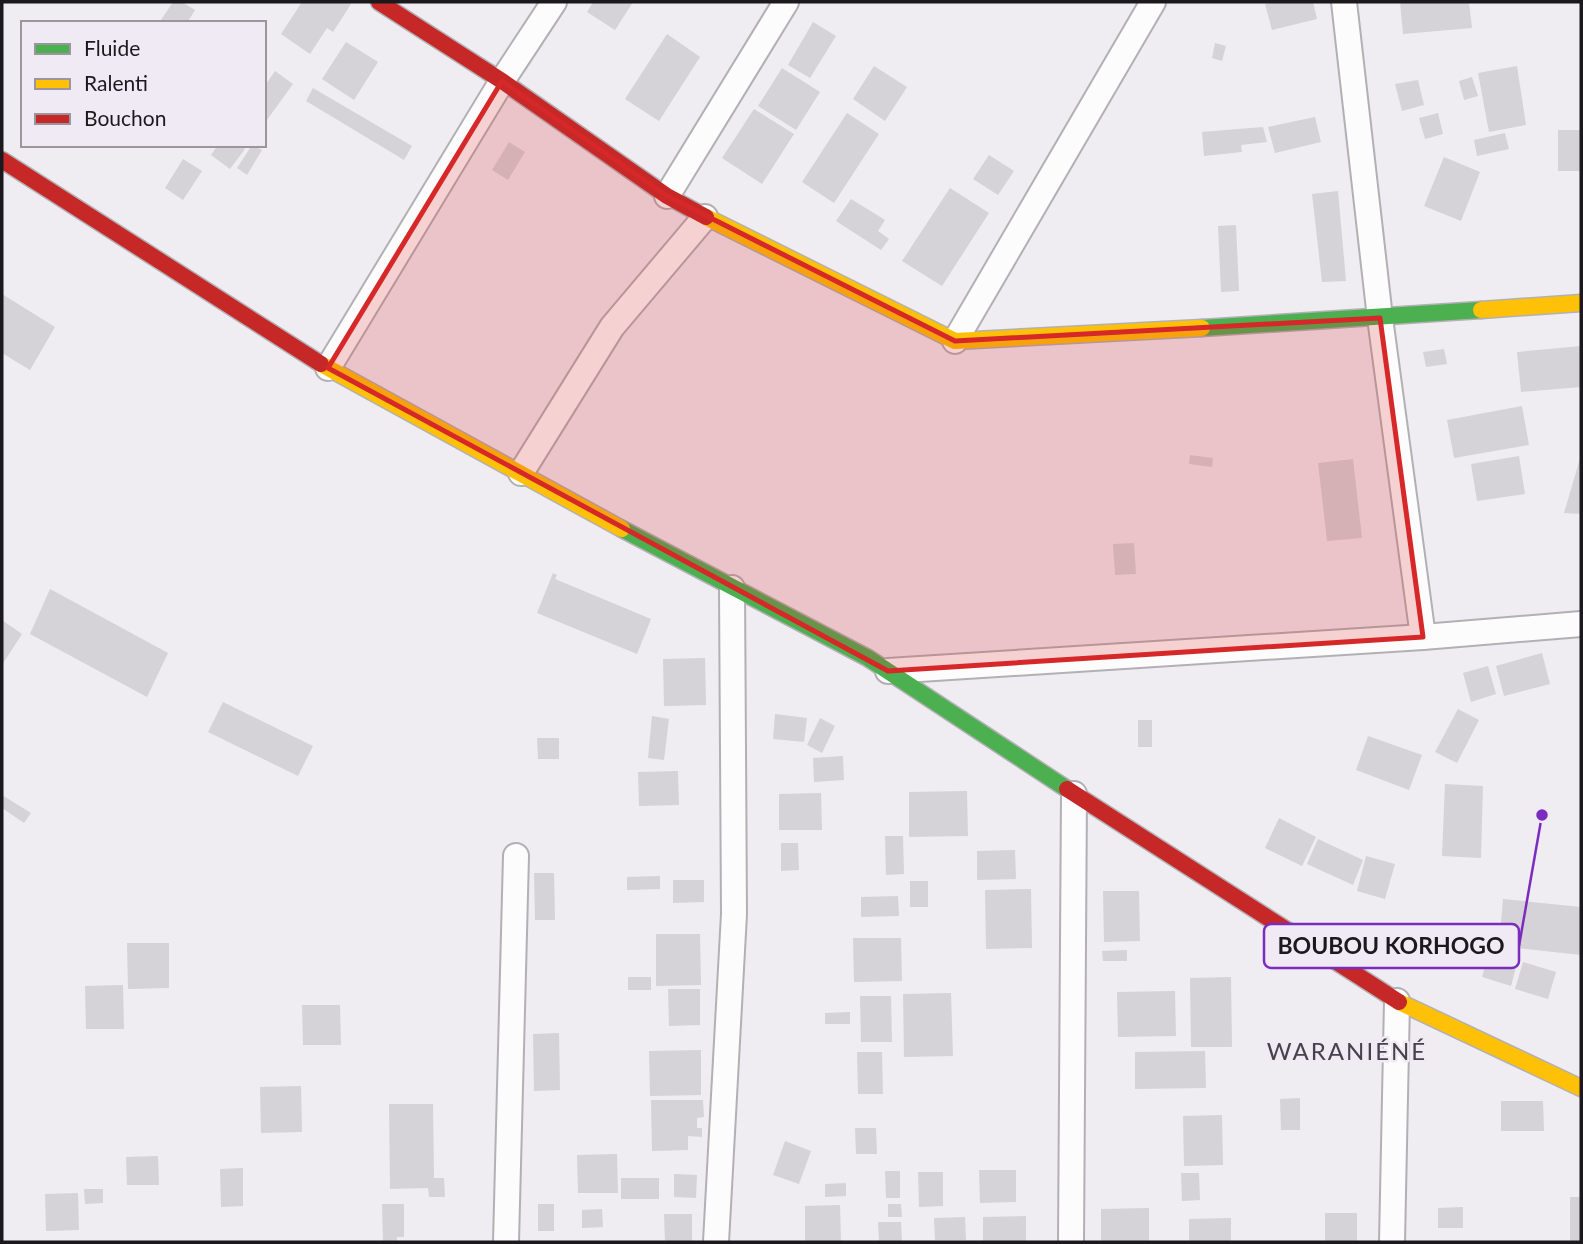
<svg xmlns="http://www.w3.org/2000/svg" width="1583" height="1244" viewBox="0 0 1583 1244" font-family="Lato,sans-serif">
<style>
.building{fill:#d5d3d7}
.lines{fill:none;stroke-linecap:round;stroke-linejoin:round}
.street-casing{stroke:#b2b0b5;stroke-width:28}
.fast-casing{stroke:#b2b0b5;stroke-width:19}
.slow-casing{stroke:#b2b0b5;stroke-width:19}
.jam-casing{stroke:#b2b0b5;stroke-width:19}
.street{stroke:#fdfcfd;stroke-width:24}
.fast{stroke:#4caf50;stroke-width:16}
.slow{stroke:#ffc107;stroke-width:16}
.jam{stroke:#c62828;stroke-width:16}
.marked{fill:#d62828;fill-opacity:0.2;stroke:#d62828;stroke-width:5;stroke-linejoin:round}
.labels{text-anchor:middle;stroke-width:5;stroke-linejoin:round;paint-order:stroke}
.quarter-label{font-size:24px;letter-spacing:2px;fill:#46424a;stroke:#efeaf4}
.leader{fill:none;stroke:#7b2cbf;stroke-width:2.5}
.callout-dot{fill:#7b2cbf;stroke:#efeaf4;stroke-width:2.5}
.callout{fill:#efeaf4;stroke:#7b2cbf;stroke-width:2.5}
.callout-label{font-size:23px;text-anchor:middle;font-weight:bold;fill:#1b191d}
</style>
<rect width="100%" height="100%" fill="#efecf2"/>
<!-- building -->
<g class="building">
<path d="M173,2H182L195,10L187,23H159Z"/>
<path d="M302,2H348L351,4L333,32L327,28L310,54L281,34Z"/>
<path d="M593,2H633L615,30L587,12Z"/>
<path d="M1277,2H1313L1317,19L1272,30L1265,4Z"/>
<path d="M1400,2H1469L1472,28L1403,34Z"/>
<path d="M813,22L836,36L810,78L788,65Z"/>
<path d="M667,34L700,57L659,121L625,99Z"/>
<path d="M346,42L378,62L354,100L322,79Z"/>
<path d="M1215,43L1226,46L1222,61L1212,58Z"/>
<path d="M874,66L907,87L885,121L853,99Z"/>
<path d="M1517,66L1526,125L1489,132L1478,73Z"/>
<path d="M782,68L820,92L796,130L758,106Z"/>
<path d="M275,71L293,84L264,124V87Z"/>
<path d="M1472,77L1478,96L1464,100L1459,81Z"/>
<path d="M1418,80L1424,105L1402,111L1395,84Z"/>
<path d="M313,88L412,146L404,160L306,101Z"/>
<path d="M754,109L794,134L762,184L722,158Z"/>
<path d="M847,113L879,134L834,203L802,182Z"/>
<path d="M1438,113L1443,134L1425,139L1419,118Z"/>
<path d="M1315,117L1321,142L1275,153L1268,127Z"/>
<path d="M1263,127L1267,142L1241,145L1242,152L1204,156L1202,132Z"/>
<rect x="1558" y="130" width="23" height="41"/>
<path d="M1505,133L1509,149L1477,156L1474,140Z"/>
<path d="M509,142L525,152L508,180L492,170Z"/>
<path d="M218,145H239L245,149L230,169L211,155Z"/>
<path d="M252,145L262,150L247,175L237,168Z"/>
<path d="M989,155L1014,171L998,195L973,179Z"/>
<path d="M1444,157L1480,172L1461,221L1424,206Z"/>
<path d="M183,159L202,171L183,200L165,188Z"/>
<path d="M950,188L989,213L942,286L902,261Z"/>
<path d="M1338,191L1346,281L1322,282L1312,194Z"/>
<path d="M851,199L885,220L878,231L889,239L881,250L836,221Z"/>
<path d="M1236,225L1239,291L1221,292L1218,226Z"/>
<path d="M2,294L55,327L30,370L2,353Z"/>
<path d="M1581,346V387L1521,392L1517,352Z"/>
<path d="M1444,349L1447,364L1426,367L1423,352Z"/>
<path d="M1522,406L1529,445L1454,458L1447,420Z"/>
<path d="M1190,455L1213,458L1212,467L1189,464Z"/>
<path d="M1581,455V514L1564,513Z"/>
<path d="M1519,456L1525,494L1477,501L1471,464Z"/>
<path d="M1353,459L1362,538L1327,541L1318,463Z"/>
<path d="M1134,543L1136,574L1115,575L1113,544Z"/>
<path d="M553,573L557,575L555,579L651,619L637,654L537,613Z"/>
<path d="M50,589L168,653L147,697L30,634Z"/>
<path d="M2,620L22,634L2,665Z"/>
<path d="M1542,653L1550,684L1504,696L1496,666Z"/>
<path d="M705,658L706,705L664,706L663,659Z"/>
<path d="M1488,666L1496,694L1471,702L1463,673Z"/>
<path d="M223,702L313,746L298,776L208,732Z"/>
<path d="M1458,709L1479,720L1457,763L1435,752Z"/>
<path d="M775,714L807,718L804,742L773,739Z"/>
<path d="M652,716L669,719L664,760L648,758Z"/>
<path d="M820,718L835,726L822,753L807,745Z"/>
<rect x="1138" y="720" width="14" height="27"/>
<path d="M1368,736L1422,755L1409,790L1356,770Z"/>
<path d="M537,738H559V759H538Z"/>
<path d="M843,756L844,780L814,782L813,758Z"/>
<path d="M678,771L679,805L639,806L638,772Z"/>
<path d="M1445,784L1483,786L1481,858L1442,856Z"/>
<path d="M967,791L968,836L909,837V792Z"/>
<path d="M821,793L822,830H779V794Z"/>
<path d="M2,795L31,813L24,823L2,808Z"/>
<path d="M1279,818L1316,837L1302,866L1265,848Z"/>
<path d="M885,836H903L904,874L886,875Z"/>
<path d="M1318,839L1363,860L1353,885L1307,864Z"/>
<path d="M781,843H798L799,870L781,871Z"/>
<path d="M1015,850L1016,879L977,880V851Z"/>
<path d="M1366,856L1395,864L1385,899L1357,891Z"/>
<path d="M534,873H554L555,920H535Z"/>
<path d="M660,876V889L627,890V877Z"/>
<path d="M673,880H704V902L673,903Z"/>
<rect x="910" y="881" width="18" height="26"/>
<path d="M1031,889L1032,948L986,949L985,890Z"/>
<path d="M1103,891H1139L1140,941L1104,942Z"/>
<path d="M898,896L899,916L861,917V897Z"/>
<path d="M1503,899L1581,907V955L1499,946Z"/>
<path d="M656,934H700L701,985L656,986Z"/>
<path d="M853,938H901L902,981L854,982Z"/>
<path d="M127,943H169V988L128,989Z"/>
<path d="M1490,947L1519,956L1511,986L1482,977Z"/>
<path d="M1127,950V961H1103L1102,951Z"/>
<path d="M1523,962L1556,972L1548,999L1515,989Z"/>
<rect x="628" y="977" width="23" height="13"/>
<path d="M1231,977L1232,1047H1191L1190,978Z"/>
<path d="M123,985L124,1029H86L85,986Z"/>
<path d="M668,989H700V1025L669,1026Z"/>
<path d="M1175,991L1176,1036L1118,1037L1117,992Z"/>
<path d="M951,993L953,1056L904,1057L903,994Z"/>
<path d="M860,996H891L892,1042H861Z"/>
<path d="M302,1005H340L341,1045H303Z"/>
<path d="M850,1012V1024H825V1013Z"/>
<path d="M559,1033L560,1090L534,1091L533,1034Z"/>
<path d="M701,1050V1095L650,1096L649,1051Z"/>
<path d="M1205,1051L1206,1088L1135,1089V1052Z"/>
<path d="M857,1052H882L883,1094H858Z"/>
<path d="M301,1086L302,1132L261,1133L260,1087Z"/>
<path d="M1300,1098V1130H1281L1280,1099Z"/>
<path d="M651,1100H703L704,1117L697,1118V1128H702V1137L688,1136V1150L652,1151Z"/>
<path d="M1501,1101H1543L1544,1131H1501Z"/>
<path d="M389,1104H433L434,1178H444L445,1197H429L428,1188L390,1189Z"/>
<path d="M1222,1115L1223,1165L1184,1166L1183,1116Z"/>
<path d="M855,1128H876L877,1154H856Z"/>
<path d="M785,1141L811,1151L799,1184L773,1175Z"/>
<path d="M617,1154L618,1193H578L577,1155Z"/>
<path d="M158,1156L159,1185H127L126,1157Z"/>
<path d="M243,1168V1206L221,1207L220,1169Z"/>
<path d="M979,1170H1016V1202L980,1203Z"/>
<path d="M885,1171H900V1198H886Z"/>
<path d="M918,1172H943V1206L919,1207Z"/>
<path d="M1181,1173H1199L1200,1200L1182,1201Z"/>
<path d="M674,1174L697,1175L696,1198L674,1197Z"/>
<rect x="621" y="1178" width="38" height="21"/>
<path d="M846,1183V1196L825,1197V1184Z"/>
<path d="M84,1189H103V1203L85,1204Z"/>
<path d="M78,1193L79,1230L46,1231L45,1194Z"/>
<rect x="1570" y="1197" width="11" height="45"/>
<path d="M382,1204H404V1237H397V1242H383Z"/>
<rect x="538" y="1204" width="16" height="27"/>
<path d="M888,1204H901L902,1217H888Z"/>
<path d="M840,1205L841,1242H805V1206Z"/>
<path d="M1463,1207V1228H1438V1208Z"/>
<path d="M1149,1208V1242H1101V1209Z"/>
<path d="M602,1209L603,1227L582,1228V1210Z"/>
<rect x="1325" y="1213" width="32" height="29"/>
<path d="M664,1214H692V1242H665Z"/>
<path d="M1026,1216V1242H983V1217Z"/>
<path d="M965,1217L966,1240H935L934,1218Z"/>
<path d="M1231,1218V1242H1189V1219Z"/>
<path d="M878,1222H901L902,1242H879Z"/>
</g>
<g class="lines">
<defs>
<g id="street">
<path d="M1344,2L1380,318L1423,637"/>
<path d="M667,196L786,2"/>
<path d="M955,341L1153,2"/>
<path d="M328,368L502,81L554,2"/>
<path d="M521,473L612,327L705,217"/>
<path d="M888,671L1423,637L1581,624"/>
<path d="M506,1242L516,856"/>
<path d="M716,1242L734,914L732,588"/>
<path d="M1071,1242L1074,794"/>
<path d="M1392,1242L1397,1001"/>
</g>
<g id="fast">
<path d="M1202,328L1481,310"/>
<path d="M622,529L868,658L1067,789"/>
</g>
<g id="slow">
<path d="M706,217L955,341L1202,328"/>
<path d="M1481,310L1581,303"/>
<path d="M321,364L622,529"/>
<path d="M1399,1002L1581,1088"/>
</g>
<g id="jam">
<path d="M379,2L502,81L667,196L706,217"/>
<path d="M2,160L321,364"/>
<path d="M1067,789L1399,1002"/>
</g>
</defs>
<!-- street casing -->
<use href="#street" class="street-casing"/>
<!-- fast casing -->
<use href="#fast" class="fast-casing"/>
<!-- slow casing -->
<use href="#slow" class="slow-casing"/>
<!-- jam casing -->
<use href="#jam" class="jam-casing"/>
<!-- street -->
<use href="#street" class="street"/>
<!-- fast -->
<use href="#fast" class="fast"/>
<!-- slow -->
<use href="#slow" class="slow"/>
<!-- jam -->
<use href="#jam" class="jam"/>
</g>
<!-- marked area -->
<path class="marked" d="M502,81L667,196L955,341L1380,318L1423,637L888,671L328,368Z"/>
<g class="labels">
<!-- quarter labels -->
<g class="quarter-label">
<text x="1347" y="1060">WARANIÉNÉ</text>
</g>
</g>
<!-- callouts -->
<path class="leader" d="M1542 815L1519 946"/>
<circle class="callout-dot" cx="1542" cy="815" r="7"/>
<rect class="callout" x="1264" y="924" width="255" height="44" rx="7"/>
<g class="callout-label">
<text x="1391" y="954">BOUBOU KORHOGO</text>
</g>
<!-- border -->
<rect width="1583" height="1244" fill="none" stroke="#1b191d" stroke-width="7"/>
<!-- legend -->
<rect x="21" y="21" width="245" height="126" fill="#efeaf4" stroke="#9a969e" stroke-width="2"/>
<rect x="35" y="44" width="35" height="10" fill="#4caf50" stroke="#9a969e" stroke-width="2"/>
<text x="84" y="56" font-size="21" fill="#1b191d">Fluide</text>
<rect x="35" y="79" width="35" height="10" fill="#ffc107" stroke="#9a969e" stroke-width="2"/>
<text x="84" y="91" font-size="21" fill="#1b191d">Ralenti</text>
<rect x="35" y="114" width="35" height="10" fill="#c62828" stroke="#9a969e" stroke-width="2"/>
<text x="84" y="126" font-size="21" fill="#1b191d">Bouchon</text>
</svg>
